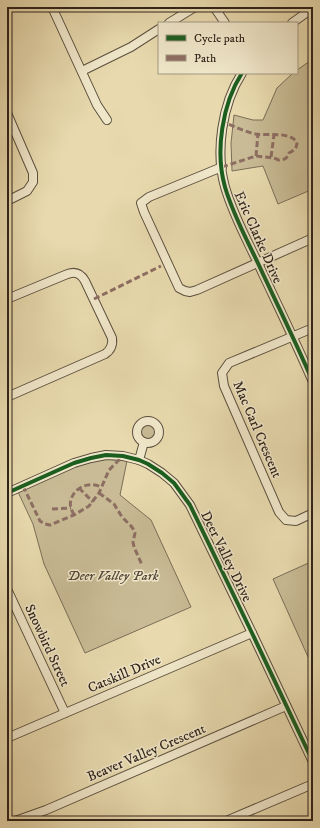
<svg xmlns="http://www.w3.org/2000/svg" width="320" height="828" viewBox="0 0 320 828" font-family="'IM FELL DW Pica',serif">
<style>
.green{fill:#c8bb95;stroke:#7b6e58}
.lines{fill:none;stroke-linecap:round;stroke-linejoin:round}
.minor-casing{stroke:#5c503f;stroke-width:10}
.minor{stroke:#f0e7ca;stroke-width:8}
.quiet{stroke:#8d6e63;stroke-width:3;stroke-dasharray:6 3;stroke-linecap:butt}
.cycleway-casing{stroke:#f0e7ca;stroke-width:6}
.cycleway{stroke:#1b5e20;stroke-width:4}
.labels{text-anchor:middle;stroke-width:3;stroke-linejoin:round;paint-order:stroke}
.street-label{font-size:14px;fill:#2e221a;stroke:#f0e7ca}
.park-label{font-size:14px;font-style:italic;fill:#544839;stroke:#f0e7ca}
</style>
<rect width="100%" height="100%" fill="#e8daae"/>
<filter id="stains"><feTurbulence type="fractalNoise" baseFrequency=".005" numOctaves="4"/><feColorMatrix values="0 0 0 0 .2 0 0 0 0 .09 0 0 0 0 .02 0 0 0 .5 -.17"/></filter>
<radialGradient id="worn" r=".72"><stop offset=".6" stop-color="#630" stop-opacity="0"/><stop offset="1" stop-color="#630" stop-opacity=".3"/></radialGradient>
<!-- green -->
<g class="green">
<path d="M313,59V189L278,204L263,166L232,171L231,143L234,115L253,120H263L277,88L293,73H297V70Z"/>
<circle cx="148" cy="432" r="8"/>
<path d="M107,459L127,461L120,495L151,520L191,607L85,653L44,564L33,524L18,492C47,479 76,463 107,459Z"/>
<path d="M313,561V668L273,579Z"/>
</g>
<g class="lines">
<defs>
<g id="minor">
<path d="M52,7L97,105L107,120"/>
<path d="M214,7L225,23"/>
<path d="M169,23L195,7"/>
<path d="M292,23L313,8"/>
<path d="M82,71L131,47L159,29"/>
<path d="M242,73C222,104 215,152 225,187C234,218 250,245 263,274C280,310 297,345 313,382"/>
<path d="M7,113L33,173V182L27,191L7,201"/>
<path d="M222,167L149,197L141,203L144,212L179,288L185,291L190,292L197,290L313,238"/>
<path d="M7,299L65,275C74,271 80,272 85,281L112,338C113,345 111,350 105,354L7,397"/>
<path d="M313,328L229,363L222,373L224,386L279,512L286,520L296,521L313,513"/>
<circle cx="148" cy="432" r="11"/>
<path d="M139,460L144,442"/>
<path d="M7,493L74,463L91,458L106,455L123,456L139,460L148,464L162,473L174,483L190,505L252,633L313,762"/>
<path d="M7,589L65,713"/>
<path d="M7,738L252,633"/>
<path d="M15,821L46,810L286,706"/>
<path d="M226,821L313,784"/>
</g>
</defs>
<!-- minor casing -->
<use href="#minor" class="minor-casing"/>
<!-- minor -->
<use href="#minor" class="minor"/>
<!-- quiet -->
<g class="quiet">
<path d="M256,156L258,134"/>
<path d="M271,157L274,135"/>
<path d="M222,167L256,156L274,158L279,160L285,159L288,156L289,153C295,150 297,148 297,142C288,131 269,136 256,134C245,132 234,126 223,122"/>
<path d="M94,299L161,266"/>
<path d="M23,486L40,521L45,524L50,525L74,515L89,506L99,493L109,470L123,456"/>
<path d="M79,488L93,502"/>
<path d="M99,493L114,504L122,517L131,526L134,530L135,533L133,542L134,547L142,565"/>
<path d="M52,509L71,508"/>
<path d="M74,515C72,511 69,505 71,500C74,487 90,481 101,487"/>
</g>
<defs>
<g id="cycleway">
<path d="M242,73C222,104 215,152 225,187C234,218 250,245 263,274C280,310 297,345 313,382"/>
<path d="M7,493L74,463L91,458L106,455L123,456L139,460L148,464L162,473L174,483L190,505L252,633L313,762"/>
</g>
</defs>
<!-- cycleway casing -->
<use href="#cycleway" class="cycleway-casing"/>
<!-- cycleway -->
<use href="#cycleway" class="cycleway"/>
</g>
<g class="labels">
<!-- street labels -->
<g class="street-label">
<text transform="translate(259 237) rotate(66)" y="5">Eric Clarke Drive</text>
<text transform="translate(258 429) rotate(67)" y="5">Mac Carl Crescent</text>
<text transform="translate(227 556) rotate(64)" y="5">Deer Valley Drive</text>
<text transform="translate(48 645) rotate(65)" y="5">Snowbird Street</text>
<text transform="translate(124 673) rotate(-23)" y="5">Catskill Drive</text>
<text transform="translate(146 752) rotate(-23)" y="5">Beaver Valley Crescent</text>
</g>
<!-- park labels -->
<g class="park-label">
<text x="113" y="580">Deer Valley Park</text>
</g>
</g>
<!-- margin -->
<rect width="320" height="828" fill="none" stroke="#e8daae" stroke-width="24"/>
<rect x="8" y="8" width="304" height="812" fill="none" stroke="#2e221a" stroke-width="2"/>
<rect x="12" y="12" width="296" height="804" fill="none" stroke="#2e221a"/>
<!-- legend -->
<rect x="158" y="22" width="140" height="52" fill="#f0e7ca" stroke="#a29884"/>
<rect x="166" y="35" width="20" height="6" fill="#1b5e20" stroke="#a29884"/>
<text x="194" y="42" font-size="12" fill="#2e221a">Cycle path</text>
<rect x="166" y="55" width="20" height="6" fill="#8d6e63" stroke="#a29884"/>
<text x="194" y="62" font-size="12" fill="#2e221a">Path</text>
<rect width="100%" height="100%" filter="url(#stains)"/>
<rect width="100%" height="100%" fill="url(#worn)"/>
</svg>
